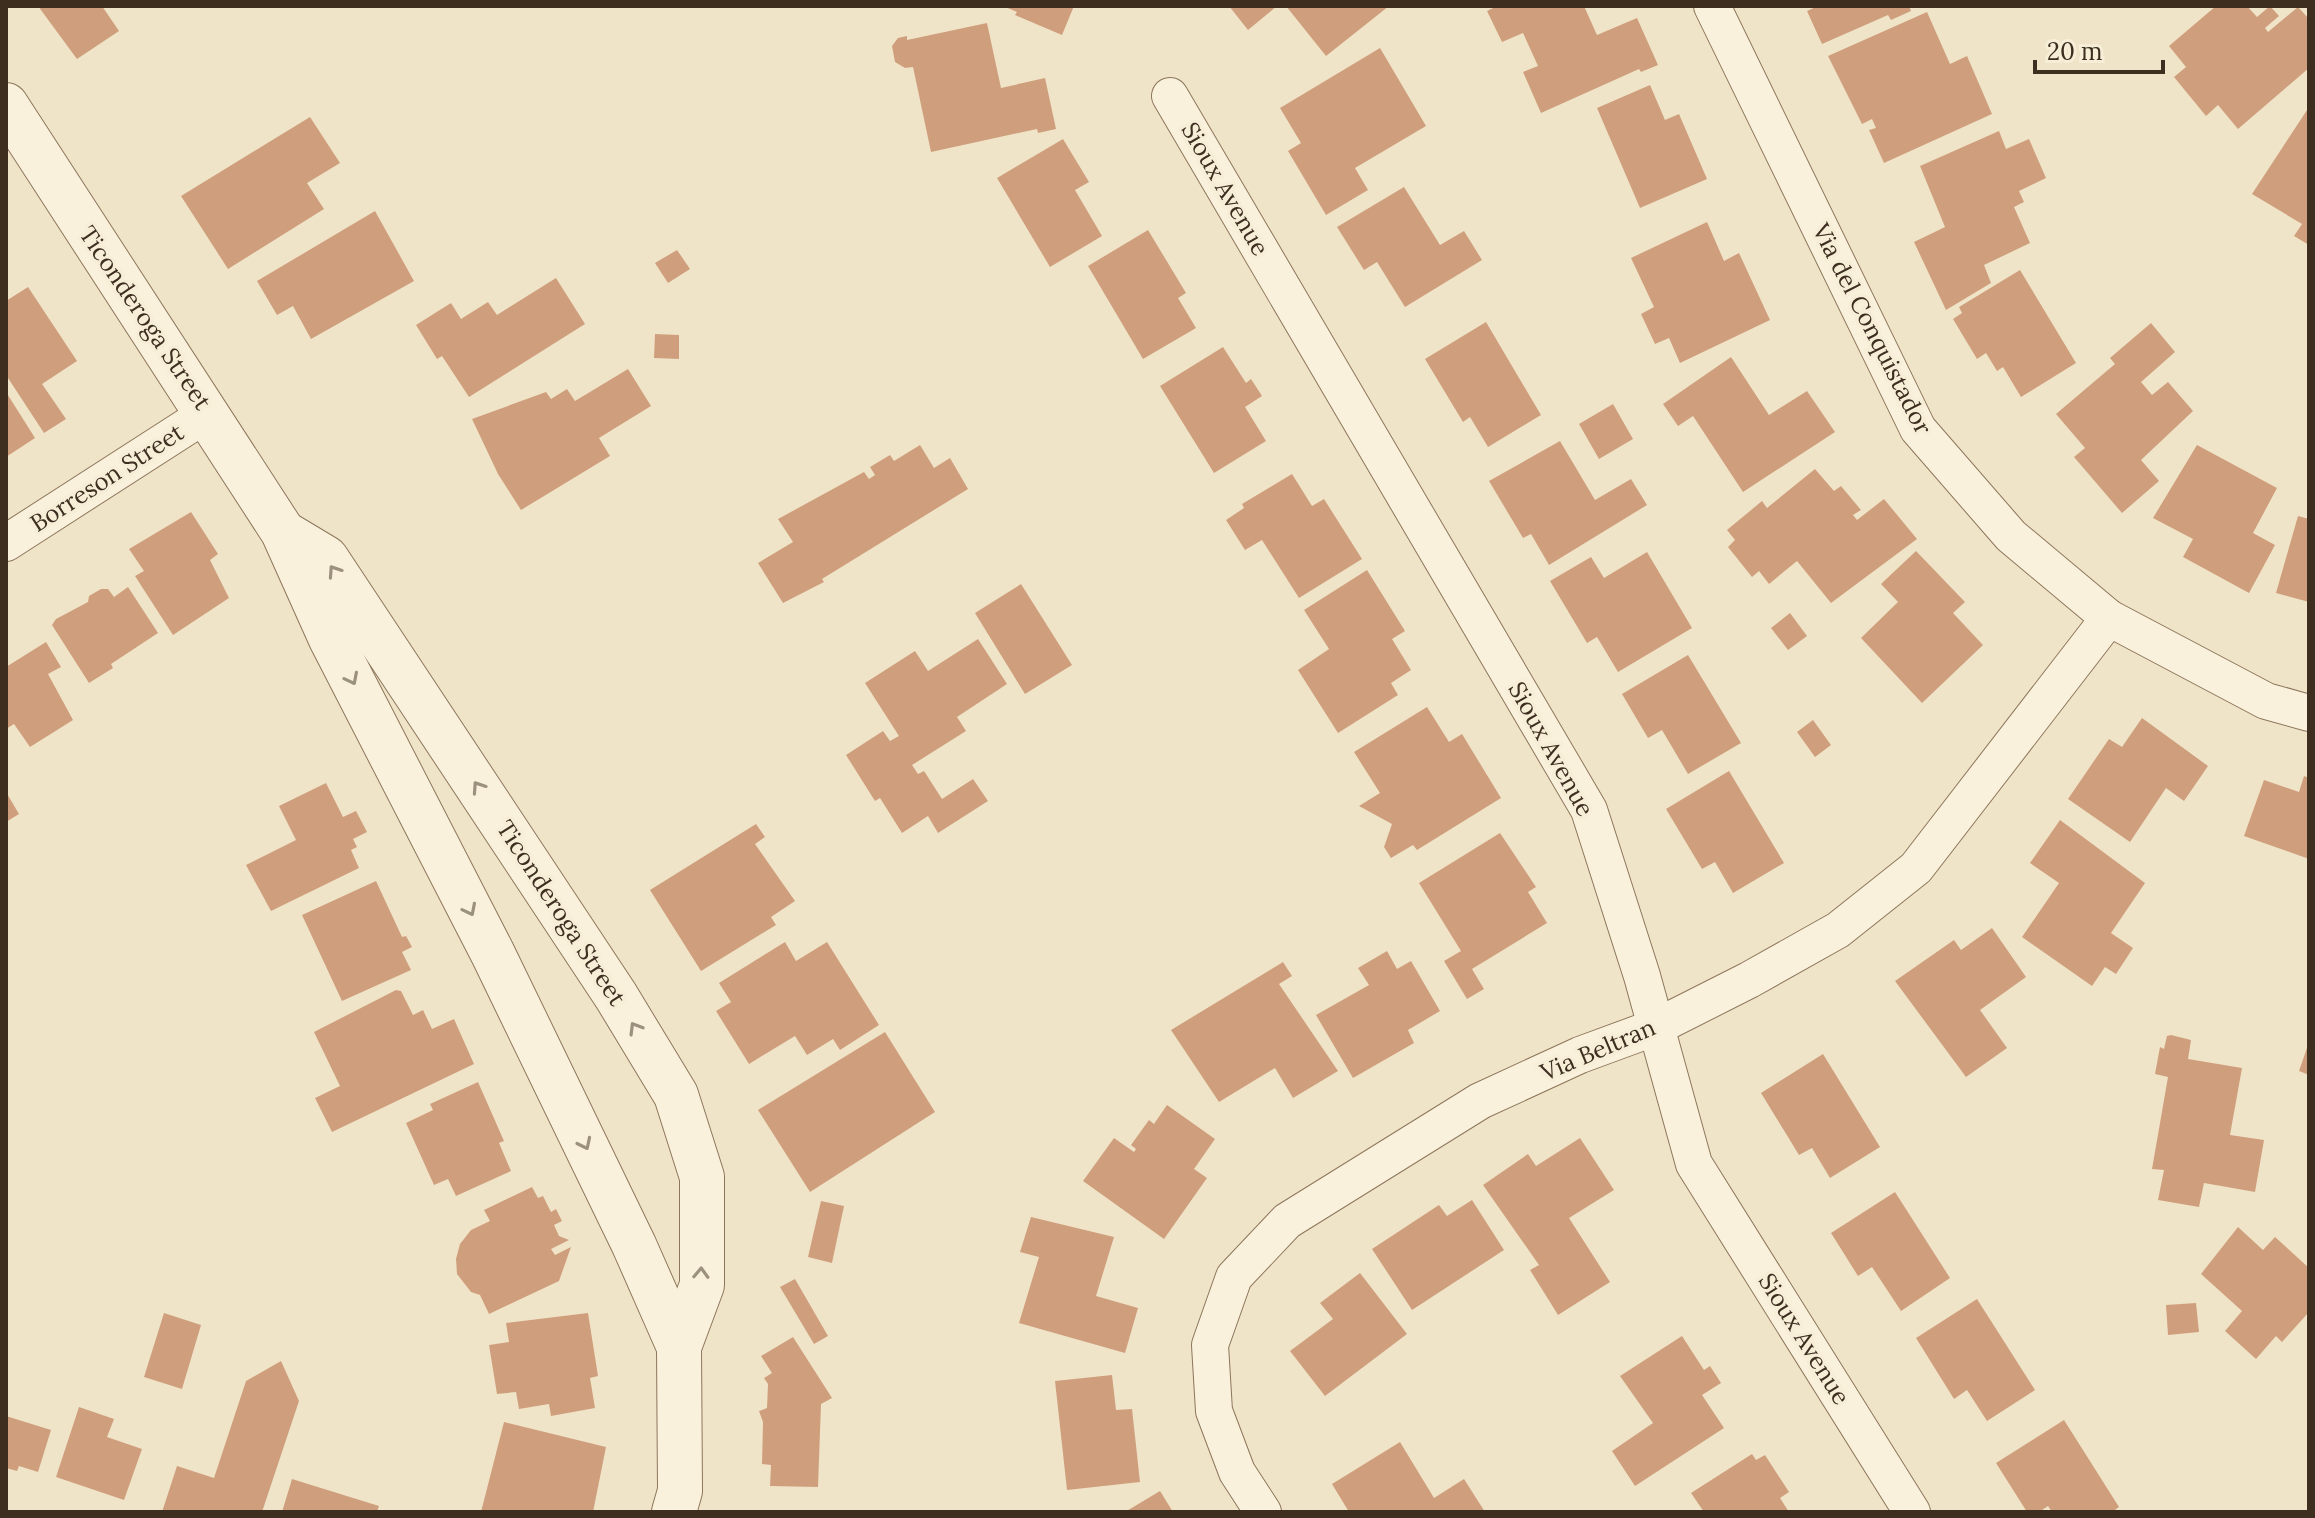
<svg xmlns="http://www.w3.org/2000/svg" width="2315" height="1518" viewBox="0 0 2315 1518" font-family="Lora,serif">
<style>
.building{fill:#cf9f7d}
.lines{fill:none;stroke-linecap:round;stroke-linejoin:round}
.minor-casing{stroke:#8d765c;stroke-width:38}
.tertiary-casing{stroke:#8d765c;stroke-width:46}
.minor{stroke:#faf1dc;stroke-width:36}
.tertiary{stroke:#faf1dc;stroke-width:44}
.oneway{stroke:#9c907e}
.labels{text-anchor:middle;stroke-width:7;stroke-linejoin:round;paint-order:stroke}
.street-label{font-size:24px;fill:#3d2e20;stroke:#f7eed8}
</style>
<rect width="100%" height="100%" fill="#f0e4c8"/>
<!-- building -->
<g class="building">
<path d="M38,6H102L119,31L77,59Z"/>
<path d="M1003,6H1074L1062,35L1015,15L1017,12Z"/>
<path d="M1229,6H1277L1248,30Z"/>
<path d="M1286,6H1389L1326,56Z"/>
<path d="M1497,6H1584L1597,35L1637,18L1658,65L1641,72L1639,69L1541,113L1523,72L1538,66L1523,33L1502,42L1487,11Z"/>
<path d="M1818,6H1909L1911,11L1891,20L1888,15L1822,44L1807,11Z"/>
<path d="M2216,6H2247L2257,17L2270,6L2279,16L2265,28L2268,32L2298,7L2309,19V68L2238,129L2218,105L2206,116L2174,77L2186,67L2169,46Z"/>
<path d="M1927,12L1950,64L1967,56L1992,114L1884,163L1869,130L1876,128L1872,119L1862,124L1828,56Z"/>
<path d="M987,23L1001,88L1045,78L1056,129L1038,133L1037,129L931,152L913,67L905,68L895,62L892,46L898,38L907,36V40Z"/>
<path d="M1380,48L1426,126L1355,168L1368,190L1326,215L1288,151L1301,143L1280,108Z"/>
<path d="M1650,85L1665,120L1679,114L1707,179L1640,208L1597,108Z"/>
<path d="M2309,107V245L2294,236L2302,224L2252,194Z"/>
<path d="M310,117L340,163L307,183L324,209L228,269L181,196Z"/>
<path d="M1999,131L2006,149L2029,139L2046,178L2019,191L2024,202L2014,207L2030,243L1984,265L1991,283L1946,310L1914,242L1945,227L1920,166Z"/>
<path d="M1063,139L1089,182L1075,190L1102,236L1050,267L997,178Z"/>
<path d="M1404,187L1440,245L1464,231L1482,260L1405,307L1377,262L1364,270L1337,227Z"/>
<path d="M375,211L414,281L311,339L293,306L277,315L257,281Z"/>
<path d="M1707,222L1724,261L1739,253L1770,320L1680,363L1669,338L1655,344L1641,314L1654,307L1631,258Z"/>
<path d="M1148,230L1186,293L1178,298L1196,328L1143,359L1088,266Z"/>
<path d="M677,250L690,269L668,283L655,263Z"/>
<path d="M2020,270L2076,363L2021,397L2003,367L1997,371L1986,353L1977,359L1953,319L1962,313L1959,307Z"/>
<path d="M556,278L585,324L469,397L442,356L437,359L416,325L451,303L461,319L488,302L497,315Z"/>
<path d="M28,287L77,361L42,384L66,419L44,433L6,375V301Z"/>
<path d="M1486,322L1541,415L1488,447L1470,417L1463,422L1425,359Z"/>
<path d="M2151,323L2175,352L2141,382L2152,395L2168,382L2193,411L2141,460L2159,481L2122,513L2074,457L2085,448L2056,414L2115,364L2110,358Z"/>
<path d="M655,334L679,335V359L654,358Z"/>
<path d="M1223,347L1246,383L1251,379L1262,396L1245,407L1266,441L1214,473L1160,386Z"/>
<path d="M1731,357L1769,415L1807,391L1835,432L1743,492L1693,416L1678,426L1663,404Z"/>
<path d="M628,369L651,406L599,438L610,456L521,510L498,474L472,419L546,392L551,399L567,389L575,401Z"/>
<path d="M6,392L35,438L6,457Z"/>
<path d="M1613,404L1633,439L1599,459L1579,424Z"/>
<path d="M1560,441L1595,500L1631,479L1647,505L1549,565L1531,534L1523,538L1489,481Z"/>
<path d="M920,445L934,468L950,458L968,489L822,579L824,582L783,603L758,563L793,542L778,519L864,472L869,479L875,475L870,467L890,455L894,461Z"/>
<path d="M2197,445L2277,488L2253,533L2275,545L2249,593L2183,557L2193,539L2153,518Z"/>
<path d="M1815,469L1834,491L1841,486L1861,510L1853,515L1857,520L1884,499L1917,539L1831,603L1797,561L1769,584L1759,571L1752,577L1728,547L1735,540L1727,530L1762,501L1767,508Z"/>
<path d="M1292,474L1312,506L1324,499L1362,559L1299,598L1262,540L1245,550L1226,520L1244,508L1242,504Z"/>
<path d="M191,512L218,554L210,560L229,598L173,635L135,576L144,571L129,549Z"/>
<path d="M2298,516L2309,519V602L2276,593Z"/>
<path d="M1916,551L1965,602L1953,613L1983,645L1922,703L1861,638L1898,602L1881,584Z"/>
<path d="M1647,552L1692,628L1618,672L1597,637L1587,643L1550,581L1591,557L1604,578Z"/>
<path d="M1367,570L1405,631L1392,639L1411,670L1391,683L1398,695L1338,733L1298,670L1329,649L1304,610Z"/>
<path d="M1021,584L1072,665L1025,694L975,613Z"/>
<path d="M128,587L158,633L111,664L113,668L89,683L52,625L56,619L88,602L89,596L101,589H108L114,597Z"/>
<path d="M1790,613L1807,636L1788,650L1771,628Z"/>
<path d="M978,639L1007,684L957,717L966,731L912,765L918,774L924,771L942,799L973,779L988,801L938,833L928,816L902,833L880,798L875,801L846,755L883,731L890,741L899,736L865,683L915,651L928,671Z"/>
<path d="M46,642L61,667L48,674L73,720L30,747L14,724L6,729V667Z"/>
<path d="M1688,655L1741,743L1688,774L1662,730L1648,738L1622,694Z"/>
<path d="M1427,707L1449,742L1462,734L1501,798L1417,850L1413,845L1391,858L1384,847L1392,824L1359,806L1380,793L1354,752Z"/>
<path d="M2142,718L2208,766L2184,801L2166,788L2130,842L2068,799L2109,739L2122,747Z"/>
<path d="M1813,720L1831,745L1815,757L1797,732Z"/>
<path d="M1729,771L1784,863L1733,893L1715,862L1702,869L1666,809Z"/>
<path d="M2304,776L2309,778V859L2244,836L2264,780L2299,792Z"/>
<path d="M326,783L343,817L356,811L367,832L353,839L357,847L351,850L359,868L271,911L246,865L296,840L279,806Z"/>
<path d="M6,792L19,814L6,822Z"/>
<path d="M2060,820L2145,883L2111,933L2133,948L2116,974L2105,967L2092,986L2022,937L2059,883L2030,863Z"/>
<path d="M756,824L765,837L755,844L795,901L771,917L776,925L701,971L650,890Z"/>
<path d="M1500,833L1536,887L1528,892L1547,923L1472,969L1484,989L1467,999L1444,961L1461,951L1419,883Z"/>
<path d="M376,881L402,937L406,936L412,947L402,952L411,970L342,1001L302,915Z"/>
<path d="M1992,928L2026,977L1980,1010L2007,1048L1966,1077L1895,981L1954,940L1961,950Z"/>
<path d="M785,942L796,961L827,942L879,1025L840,1050L833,1039L807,1055L795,1036L749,1064L716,1011L731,1002L719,983Z"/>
<path d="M1387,951L1397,969L1411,961L1440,1011L1408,1030L1414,1043L1353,1078L1316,1015L1369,985L1358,968Z"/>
<path d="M1283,962L1292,976L1279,984L1338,1071L1293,1098L1275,1068L1219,1102L1171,1030Z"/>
<path d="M396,990L401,991L413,1015L423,1010L432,1029L454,1019L474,1064L332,1132L315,1098L340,1086L314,1032Z"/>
<path d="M885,1032L935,1112L810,1192L758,1110Z"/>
<path d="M2171,1035L2191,1040L2188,1059L2242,1068L2230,1135L2264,1140L2255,1192L2204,1183L2199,1207L2158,1200L2164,1170L2152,1169L2168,1077L2155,1074L2160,1047L2164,1049L2167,1036Z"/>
<path d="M2309,1042V1075L2299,1071Z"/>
<path d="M1823,1054L1880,1147L1830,1178L1812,1148L1799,1155L1761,1093Z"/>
<path d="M478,1082L504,1141L499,1143L511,1171L456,1196L448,1179L434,1185L406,1123L433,1110L430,1104Z"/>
<path d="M1167,1105L1215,1139L1194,1169L1207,1178L1164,1239L1083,1181L1114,1138L1134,1152L1136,1149L1131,1145L1149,1120L1154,1124Z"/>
<path d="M1580,1138L1614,1190L1569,1218L1610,1282L1558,1315L1530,1270L1539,1265L1483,1185L1528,1154L1536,1166Z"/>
<path d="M532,1187L538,1198L543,1196L551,1212L556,1209L562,1221L554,1225L559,1236L569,1240L551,1249L555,1255L571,1247L559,1281L489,1314L480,1295L471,1292L457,1274L456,1259L460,1244L471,1230L490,1221L484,1210Z"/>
<path d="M1895,1192L1950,1278L1901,1311L1872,1267L1858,1276L1831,1233Z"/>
<path d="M1472,1200L1504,1250L1412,1310L1372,1249L1439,1205L1447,1216Z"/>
<path d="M821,1201L844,1206L832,1263L808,1257Z"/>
<path d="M1031,1217L1114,1237L1096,1296L1138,1308L1125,1353L1019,1323L1039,1257L1020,1252Z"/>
<path d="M2238,1227L2263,1250L2275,1237L2309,1268V1312L2282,1342L2276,1336L2256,1359L2225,1331L2242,1311L2201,1274Z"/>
<path d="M1360,1273L1407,1334L1325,1396L1290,1351L1333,1319L1320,1303Z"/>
<path d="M795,1279L828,1336L814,1344L780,1287Z"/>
<path d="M1977,1299L2035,1390L1987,1421L1967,1390L1954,1399L1916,1338Z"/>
<path d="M2196,1303L2199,1332L2168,1335L2166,1305Z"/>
<path d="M164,1313L201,1325L182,1389L144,1377Z"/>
<path d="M588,1313L598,1376L590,1378L595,1408L551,1416L549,1404L519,1409L516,1392L497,1394L489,1345L509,1342L506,1323Z"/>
<path d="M1682,1336L1704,1370L1710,1366L1721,1383L1702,1395L1724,1428L1635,1486L1612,1451L1653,1423L1620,1376Z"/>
<path d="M793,1337L832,1398L821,1404L818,1487L770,1486L771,1465L762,1464L763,1422L759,1411L767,1408L768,1384L764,1378L772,1373L761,1356Z"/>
<path d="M281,1361L299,1401L262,1512H162L177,1466L214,1478L246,1381Z"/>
<path d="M1112,1375L1116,1410L1132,1409L1140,1482L1067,1490L1055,1381Z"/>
<path d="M79,1407L114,1419L107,1437L142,1449L124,1500L56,1477Z"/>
<path d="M6,1416L51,1430L38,1472L19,1466L17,1471L6,1468Z"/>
<path d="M2064,1420L2119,1507L2112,1512H2052L2048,1506L2039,1512H2027L1996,1463Z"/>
<path d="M504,1422L606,1447L593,1512H481Z"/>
<path d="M1400,1442L1434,1498L1464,1479L1485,1512H1349L1332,1484Z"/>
<path d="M1752,1454L1756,1460L1765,1455L1789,1492L1780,1498L1789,1512H1704L1691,1493Z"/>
<path d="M292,1479L379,1506L377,1512H282Z"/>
<path d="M1160,1491L1173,1512H1125Z"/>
</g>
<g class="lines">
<defs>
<g id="minor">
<path d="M1712,6L1918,429L2011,536L2109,618L2266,701L2309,713"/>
<path d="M1170,96L1589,810L1642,976L1694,1164L1912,1512"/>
<path d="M6,543L208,413"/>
<path d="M1263,1512L1237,1472L1214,1411L1210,1345L1234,1277L1287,1221L1480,1101L1580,1055L1656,1027L1749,980L1838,930L1916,868L2109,618"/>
</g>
<g id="tertiary">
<path d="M6,105L283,532L331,639L493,954L634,1245L679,1347"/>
<path d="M286,534L326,558L616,996L676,1095L702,1177V1285L679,1347L680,1491L674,1512"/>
</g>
</defs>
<!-- minor casing -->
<use href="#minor" class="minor-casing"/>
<!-- tertiary casing -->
<use href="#tertiary" class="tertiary-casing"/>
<!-- minor -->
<use href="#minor" class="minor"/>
<!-- tertiary -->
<use href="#tertiary" class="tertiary"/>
</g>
<!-- one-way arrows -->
<defs><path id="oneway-chevron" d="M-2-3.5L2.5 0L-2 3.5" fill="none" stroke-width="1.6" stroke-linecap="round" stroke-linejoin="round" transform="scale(2)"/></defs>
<g class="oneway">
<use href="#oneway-chevron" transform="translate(334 571) rotate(-124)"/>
<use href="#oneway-chevron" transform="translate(352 679) rotate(63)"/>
<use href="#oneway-chevron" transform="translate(478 787) rotate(-124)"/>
<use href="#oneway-chevron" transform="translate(470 910) rotate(63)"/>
<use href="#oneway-chevron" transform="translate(635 1028) rotate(-121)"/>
<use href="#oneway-chevron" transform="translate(585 1144) rotate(64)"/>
<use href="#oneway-chevron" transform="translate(701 1273) rotate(-88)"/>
</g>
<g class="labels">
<!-- street labels -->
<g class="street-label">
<text transform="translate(1225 189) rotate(60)" y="8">Sioux Avenue</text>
<text transform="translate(145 318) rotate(56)" y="8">Ticonderoga Street</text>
<text transform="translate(1872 329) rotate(63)" y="8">Via del Conquistador</text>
<text transform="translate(107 478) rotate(-33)" y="8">Borreson Street</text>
<text transform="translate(1551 749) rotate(61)" y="8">Sioux Avenue</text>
<text transform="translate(561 913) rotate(57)" y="8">Ticonderoga Street</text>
<text transform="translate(1598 1050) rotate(-23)" y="8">Via Beltran</text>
<text transform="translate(1804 1339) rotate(58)" y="8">Sioux Avenue</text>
</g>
</g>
<!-- border -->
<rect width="2315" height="1518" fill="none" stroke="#3d2e20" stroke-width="16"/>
<!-- scale -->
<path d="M2035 60v12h128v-12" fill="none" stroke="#3d2e20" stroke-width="4"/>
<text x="2047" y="60" font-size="24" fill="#3d2e20" stroke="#f7eed8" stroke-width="6" paint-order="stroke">20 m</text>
</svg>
